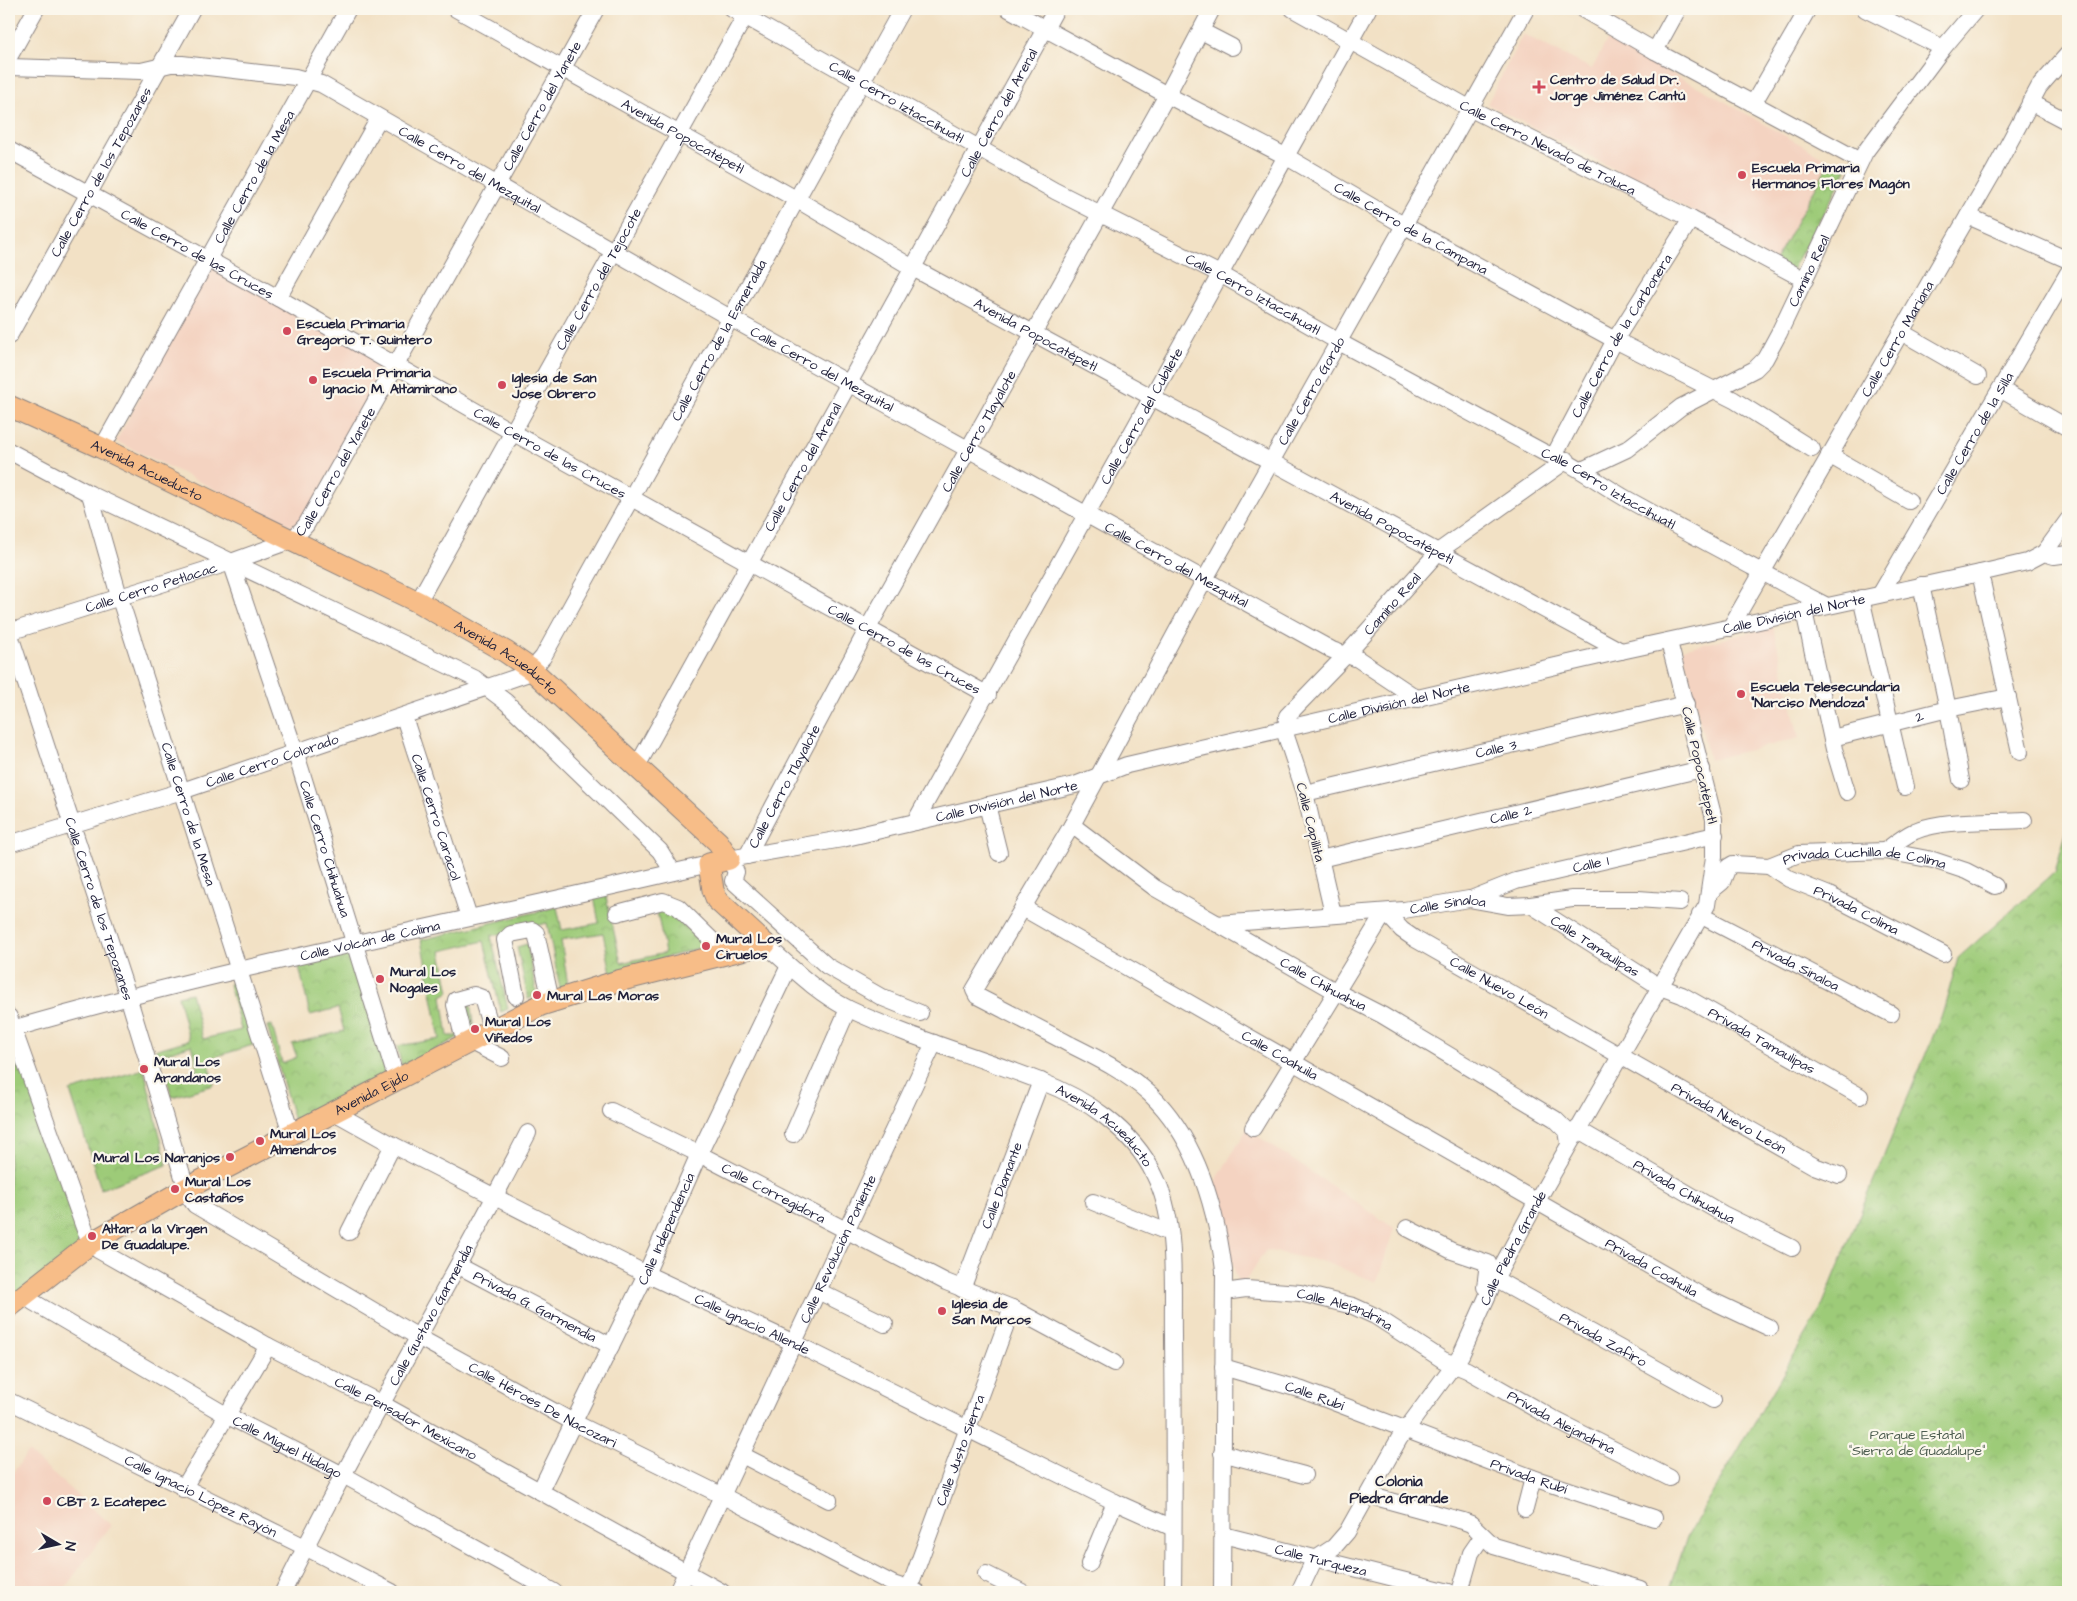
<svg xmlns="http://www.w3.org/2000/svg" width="2077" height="1601" viewBox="0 0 2077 1601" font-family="'Architects Daughter',sans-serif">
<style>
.built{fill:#f4d3c1}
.park{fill:url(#park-crowns);stroke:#60765a}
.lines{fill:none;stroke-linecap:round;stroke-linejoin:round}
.minor-casing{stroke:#8a8280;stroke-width:18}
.major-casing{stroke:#8a8280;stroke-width:23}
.minor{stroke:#fff;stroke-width:16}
.major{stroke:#f7bd88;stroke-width:21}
.poi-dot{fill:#d1495b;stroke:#fbf7ec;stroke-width:2}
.labels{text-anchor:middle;stroke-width:4.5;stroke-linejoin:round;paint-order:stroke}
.poi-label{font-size:14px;font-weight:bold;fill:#22223b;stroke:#fbf7ec;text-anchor:start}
.street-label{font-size:14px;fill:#22223b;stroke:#fbf7ec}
.park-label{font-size:14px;fill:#4d5d50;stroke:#fbf7ec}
.neighbourhood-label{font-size:15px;font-weight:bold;fill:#22223b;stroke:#fbf7ec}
</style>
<defs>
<pattern id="park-crowns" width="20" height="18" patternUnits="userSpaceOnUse" patternTransform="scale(1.25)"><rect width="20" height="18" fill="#9dcb78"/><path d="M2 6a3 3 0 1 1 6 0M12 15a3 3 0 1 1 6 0" fill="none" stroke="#87ae69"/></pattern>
</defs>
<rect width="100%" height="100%" fill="#fbf7ec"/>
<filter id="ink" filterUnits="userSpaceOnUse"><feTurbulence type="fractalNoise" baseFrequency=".02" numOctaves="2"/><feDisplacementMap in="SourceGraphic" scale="10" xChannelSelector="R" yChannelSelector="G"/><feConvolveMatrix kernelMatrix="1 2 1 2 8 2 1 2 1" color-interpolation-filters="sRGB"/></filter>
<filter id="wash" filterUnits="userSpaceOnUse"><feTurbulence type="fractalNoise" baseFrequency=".0096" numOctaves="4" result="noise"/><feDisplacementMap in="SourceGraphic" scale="20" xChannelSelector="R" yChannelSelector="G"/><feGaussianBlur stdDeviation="1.12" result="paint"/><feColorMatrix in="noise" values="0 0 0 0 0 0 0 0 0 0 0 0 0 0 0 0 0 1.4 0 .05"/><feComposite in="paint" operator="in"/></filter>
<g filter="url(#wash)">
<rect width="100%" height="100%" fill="#f2e1c5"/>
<!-- built -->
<g class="built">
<path d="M1523,34L1592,69L1607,40L1706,91L1830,161L1775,261L1655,190L1487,104Z"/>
<path d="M213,263L391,362L299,530L116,441Z"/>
<path d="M1773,627L1799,738L1709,760L1683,649Z"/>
<path d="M1247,1129L1394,1228L1377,1282L1325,1262L1266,1250L1240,1289L1211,1189Z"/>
<path d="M28,1452L111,1525L62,1592H9V1478Z"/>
</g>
<!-- park -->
<g class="park">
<path d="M1830,161L1847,170L1792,270L1775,261Z"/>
<path d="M2068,826V1592H1888L1877,1587L1875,1592H1669L1687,1537L1820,1311L1943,1012L1958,958L2055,872Z"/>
<path d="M604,888L621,963L665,953L657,911L667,909L706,946L611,973L603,933L561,940L568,986L560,988L547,923L491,936L508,1009L501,1012L484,941L441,951L449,992L442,996L448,1036H455L471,1029L467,1005L470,1004L474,1029L402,1067L397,1046L440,1039L421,940L557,907L562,930L599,923L593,891Z"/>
<path d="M527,944L537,995L528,999L517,947Z"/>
<path d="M356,949L387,1077L294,1121L267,1026L272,1025L282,1063L297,1057L292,1044L344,1031L338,1008L310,1015L299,966Z"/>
<path d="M239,981L256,1044L208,1059L214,1085L172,1097L167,1079L198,1069L192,1045L161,1055L154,1050L189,1040L178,996L191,993L203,1039L241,1030L229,984Z"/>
<path d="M9,1031L88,1248L9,1310Z"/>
<path d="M144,1069L167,1165L101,1189L70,1091Z"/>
</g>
</g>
<g filter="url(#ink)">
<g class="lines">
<defs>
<g id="minor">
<path id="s1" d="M456,9L796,199L913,268L1621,651"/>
<path id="s2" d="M732,9L1055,191L1220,274L1339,342L1543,452C1576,464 1595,481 1625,498C1692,535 1759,571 1827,606"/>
<path id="s3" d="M1009,9L1167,95L1287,157L1405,226L1615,340L1734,400L1812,449"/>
<path id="s4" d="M1293,9L1471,109L1691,219L1805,280"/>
<path d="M1582,9L1655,51L1860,161"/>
<path d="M1865,9L1943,48"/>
<path d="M1201,31L1232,47"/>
<path d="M1655,51L1678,9"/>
<path d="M9,57L36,9"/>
<path id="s5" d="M9,67L141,71L171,64H182L295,77L321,84L732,319L1332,650L1358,659L1418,699"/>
<path d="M2030,102L2068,122"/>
<path d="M1753,104L1808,9"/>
<path id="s6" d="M9,150L278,298L512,432L988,695"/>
<path d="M1968,216L2068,260"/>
<path d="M278,298L379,118"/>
<path d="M1901,332L1978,376"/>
<path id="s7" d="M9,336L192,9"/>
<path d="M2000,389L2068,428"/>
<path id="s8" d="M102,448L348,9"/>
<path d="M9,451L90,494L474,678L506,702L660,851L673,872"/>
<path d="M1829,455L1909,501"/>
<path id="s9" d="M1554,456L1615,340L1691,219"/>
<path id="s10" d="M1582,470L1627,449L1681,407L1755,369L1765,359L1779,333L1865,152L1943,48L1976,9"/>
<path id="s11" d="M90,494L119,596L291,1133"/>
<path d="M2044,553L2068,520"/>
<path id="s12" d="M231,562L296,754L397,1081"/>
<path d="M1980,573L2020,752"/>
<path d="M1921,585L1948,709L1961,780"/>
<path id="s13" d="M1881,593L2068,273"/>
<path d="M1861,598L1905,787"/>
<path id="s14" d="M418,602L749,9"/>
<path d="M1804,611L1834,749L1847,792"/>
<path id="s15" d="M1730,628L1994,171L2039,87L2068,54"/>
<path id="s16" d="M9,632L128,996L189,1197L195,1205L418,1337L575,1423L723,1496L893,1584L917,1592"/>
<path id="s17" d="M9,632L231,562L292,540L306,525L596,9"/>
<path id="s18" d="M404,717L469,917"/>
<path id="s19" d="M1832,738L1948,709L2008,697"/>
<path id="s20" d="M636,768L1056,9"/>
<path id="s21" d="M1305,793L1686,704"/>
<path d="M987,805L999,853"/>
<path id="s22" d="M915,822L1368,9"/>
<path id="s23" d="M1072,825L1155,888L1335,991L1382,1015L1555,1119L1567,1131L1569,1143"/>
<path id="s24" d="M9,844L182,791L529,673L543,657L902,9"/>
<path d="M1885,851C1894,844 1904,836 1915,831C1944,819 1991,822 2024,820"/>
<path id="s25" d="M747,856L868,628L1167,95L1212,9"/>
<path id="s26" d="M1320,859L1702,769"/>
<path id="s27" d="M1769,866L1789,879L1829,895L1943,954"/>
<path id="s28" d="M1711,891L1722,882L1728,867L1733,864L1769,866L1799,854L1885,851L1933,860L1966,871L1995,886"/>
<path id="s29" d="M1471,899L1516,881L1715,835"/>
<path id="s30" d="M1531,905L1660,987L1682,995L1860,1096"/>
<path id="s31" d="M1023,908L1702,1296L1770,1328"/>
<path d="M617,913L663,901L678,907L726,954"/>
<path id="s32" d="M1333,914L1305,793L1286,736L1287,716L1346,655L1439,551L1567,460"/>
<path id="s33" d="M1700,915L1891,1014"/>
<path id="s34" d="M1217,924L1404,910L1469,899L1508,906L1531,905L1572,899H1638L1680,902"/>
<path id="s35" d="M765,944C791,967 818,994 849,1009C910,1038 977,1056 1040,1081C1085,1098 1132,1129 1154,1174C1178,1221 1172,1284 1173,1335C1174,1421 1174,1507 1173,1592"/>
<path d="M516,996L505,940L511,934L532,930L536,933L551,1001"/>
<path id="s36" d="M920,1013L883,998L827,966L733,881L736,872L729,859L842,839L1075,785L1127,765L1621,651L1980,573L2027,562L2044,553L2054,556L2068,554"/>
<path id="s37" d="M9,1017L86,1233L98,1250L268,1346L382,1404L722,1592"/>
<path id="s38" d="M12,1029C242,963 477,919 709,864"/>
<path d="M462,1032L455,1005L456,1000L474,995L482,998L492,1031"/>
<path d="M471,1042L502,1058"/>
<path id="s39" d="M611,1111L699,1154L946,1282L1012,1308L1114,1363"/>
<path id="s40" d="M334,1112L393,1145L646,1274L794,1343L1115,1502L1173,1528"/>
<path id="s41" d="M1253,1128L1385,912L1402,930L1415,939L1814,1166L1839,1175"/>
<path id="s42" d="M1577,1129L1723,1214L1792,1248"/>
<path d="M793,1134L848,1009"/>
<path d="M1093,1202L1170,1233"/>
<path d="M1407,1228L1452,1251L1488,1263L1485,1287"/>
<path d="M349,1232L393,1145"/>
<path id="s43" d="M459,1266L611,1346"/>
<path id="s44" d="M1495,1279L1713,1400"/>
<path id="s45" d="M962,1289L1041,1081"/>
<path d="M818,1291L885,1324"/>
<path id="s46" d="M1224,1292L1246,1289L1300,1293L1353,1306L1375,1316L1443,1360L1467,1370L1557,1421L1670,1478"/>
<path id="s47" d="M26,1293L33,1302L226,1415L345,1476L554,1592"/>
<path id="s48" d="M1223,1367L1302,1390L1533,1478L1654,1518"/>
<path id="s49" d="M9,1401L305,1547L392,1592"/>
<path d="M1222,1453L1304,1475"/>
<path d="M742,1455L829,1500"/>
<path d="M183,1489L268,1346"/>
<path id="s50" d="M540,1491L646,1274L699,1154L789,966"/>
<path d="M1368,1495L1463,1521L1471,1524L1494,1546L1640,1589"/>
<path d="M1525,1509L1533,1478"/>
<path id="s51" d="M1223,1535L1449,1592"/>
<path d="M1089,1564L1115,1502"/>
<path d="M986,1574L1022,1592"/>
<path id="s52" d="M283,1592C359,1437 449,1288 528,1133"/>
<path id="s53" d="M677,1592L934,1043"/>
<path id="s54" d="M908,1592L1012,1308"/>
<path id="s55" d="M1222,1592L1224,1270C1216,1208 1197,1139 1150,1094C1126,1072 1097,1058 1069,1044C1039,1028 1008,1012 977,996L974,990L1072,825L1205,579L1526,9"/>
<path id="s56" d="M1299,1592L1314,1560L1334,1547L1347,1532L1399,1439L1461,1355L1495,1279L1537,1201L1707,905L1714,857V819L1669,642"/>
<path d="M1460,1592L1471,1553L1482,1537"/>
</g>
<g id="major">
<path id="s57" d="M9,406L102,448L418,602L506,652L532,670L718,842L729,859L709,864L713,890L717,900L765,944"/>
<path id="s58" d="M9,1307L91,1243L187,1188L541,1005L618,981L765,944"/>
</g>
</defs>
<!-- minor casing -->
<use href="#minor" class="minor-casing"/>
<!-- major casing -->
<use href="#major" class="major-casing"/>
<!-- minor -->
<use href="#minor" class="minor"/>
<!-- major -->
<use href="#major" class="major"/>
</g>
</g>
<!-- markers -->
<g class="poi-dot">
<path d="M1536.5 79.5h5v5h5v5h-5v5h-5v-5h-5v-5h5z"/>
<circle cx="1742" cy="175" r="5"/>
<circle cx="287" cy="331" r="5"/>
<circle cx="313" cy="380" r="5"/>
<circle cx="502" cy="385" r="5"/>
<circle cx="1741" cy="694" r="5"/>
<circle cx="706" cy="946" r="5"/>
<circle cx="380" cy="979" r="5"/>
<circle cx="537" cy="995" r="5"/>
<circle cx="475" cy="1029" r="5"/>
<circle cx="144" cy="1069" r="5"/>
<circle cx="260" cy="1141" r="5"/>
<circle cx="230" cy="1157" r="5"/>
<circle cx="175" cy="1189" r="5"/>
<circle cx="92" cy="1236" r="5"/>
<circle cx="942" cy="1311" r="5"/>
<circle cx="47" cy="1501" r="5"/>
</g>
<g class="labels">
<!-- poi labels -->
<g class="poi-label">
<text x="1550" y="84">Centro de Salud Dr.<tspan x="1550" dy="16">Jorge Jiménez Cantú</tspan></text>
<text x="1752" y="172">Escuela Primaria<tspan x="1752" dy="16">Hermanos Flores Magón</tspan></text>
<text x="297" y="328">Escuela Primaria<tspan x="297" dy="16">Gregorio T. Quintero</tspan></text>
<text x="323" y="377">Escuela Primaria<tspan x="323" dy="16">Ignacio M. Altamirano</tspan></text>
<text x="512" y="382">Iglesia de San<tspan x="512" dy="16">Jose Obrero</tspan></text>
<text x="1751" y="691">Escuela Telesecundaria<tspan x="1751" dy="16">"Narciso Mendoza"</tspan></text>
<text x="716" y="943">Mural Los<tspan x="716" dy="16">Ciruelos</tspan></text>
<text x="390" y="976">Mural Los<tspan x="390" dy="16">Nogales</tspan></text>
<text x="547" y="1000">Mural Las Moras</text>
<text x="485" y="1026">Mural Los<tspan x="485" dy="16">Viñedos</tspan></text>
<text x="154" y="1066">Mural Los<tspan x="154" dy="16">Arandanos</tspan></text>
<text x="270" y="1138">Mural Los<tspan x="270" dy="16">Almendros</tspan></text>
<text x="220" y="1162" text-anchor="end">Mural Los Naranjos</text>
<text x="185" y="1186">Mural Los<tspan x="185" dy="16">Castaños</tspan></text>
<text x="102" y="1233">Altar a la Virgen<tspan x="102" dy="16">De Guadalupe.</tspan></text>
<text x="952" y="1308">Iglesia de<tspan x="952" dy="16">San Marcos</tspan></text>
<text x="57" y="1506">CBT 2 Ecatepec</text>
</g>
<!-- street labels -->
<g class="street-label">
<text dy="5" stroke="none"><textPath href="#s2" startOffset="189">Calle Cerro Iztaccíhuatl</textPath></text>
<text dy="5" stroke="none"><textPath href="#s17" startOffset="799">Calle Cerro del Yanete</textPath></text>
<text dy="5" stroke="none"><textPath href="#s20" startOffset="749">Calle Cerro del Arenal</textPath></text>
<text dy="5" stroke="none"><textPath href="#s1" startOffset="260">Avenida Popocatépetl</textPath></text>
<text dy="5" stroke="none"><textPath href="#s4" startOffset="290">Calle Cerro Nevado de Toluca</textPath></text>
<text dy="5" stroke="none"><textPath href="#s5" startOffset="486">Calle Cerro del Mezquital</textPath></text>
<text dy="5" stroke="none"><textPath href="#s7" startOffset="188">Calle Cerro de los Tepozanes</textPath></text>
<text dy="5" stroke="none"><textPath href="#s8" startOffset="311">Calle Cerro de la Mesa</textPath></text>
<text dy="5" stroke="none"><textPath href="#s3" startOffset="458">Calle Cerro de la Campana</textPath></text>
<text dy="5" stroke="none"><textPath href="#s6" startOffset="215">Calle Cerro de las Cruces</textPath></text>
<text dy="5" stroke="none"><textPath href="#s10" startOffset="314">Camino Real</textPath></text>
<text dy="5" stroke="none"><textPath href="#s14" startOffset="370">Calle Cerro del Tejocote</textPath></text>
<text dy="5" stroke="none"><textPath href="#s2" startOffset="594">Calle Cerro Iztaccíhuatl</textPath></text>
<text dy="5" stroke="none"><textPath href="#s1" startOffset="665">Avenida Popocatépetl</textPath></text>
<text dy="5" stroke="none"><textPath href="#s9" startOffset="138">Calle Cerro de la Carbonera</textPath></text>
<text dy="5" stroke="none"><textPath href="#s15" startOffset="334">Calle Cerro Mariana</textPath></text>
<text dy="5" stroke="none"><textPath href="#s24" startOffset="931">Calle Cerro de la Esmeralda</textPath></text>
<text dy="5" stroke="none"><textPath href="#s5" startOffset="891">Calle Cerro del Mezquital</textPath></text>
<text dy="5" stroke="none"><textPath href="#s55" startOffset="1410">Calle Cerro Gordo</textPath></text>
<text dy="5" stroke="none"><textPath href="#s22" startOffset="465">Calle Cerro del Cubilete</textPath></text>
<text dy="5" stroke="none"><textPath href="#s25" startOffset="484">Calle Cerro Tlayalote</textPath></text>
<text dy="5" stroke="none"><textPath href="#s13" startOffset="185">Calle Cerro de la Silla</textPath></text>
<text dy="5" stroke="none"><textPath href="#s6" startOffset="620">Calle Cerro de las Cruces</textPath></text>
<text dy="5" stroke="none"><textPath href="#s20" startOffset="344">Calle Cerro del Arenal</textPath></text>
<text dy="5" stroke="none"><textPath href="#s17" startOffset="379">Calle Cerro del Yanete</textPath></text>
<text dy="5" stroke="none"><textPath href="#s57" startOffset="152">Avenida Acueducto</textPath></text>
<text dy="5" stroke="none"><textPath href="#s2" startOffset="999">Calle Cerro Iztaccíhuatl</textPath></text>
<text dy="5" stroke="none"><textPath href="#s1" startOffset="1070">Avenida Popocatépetl</textPath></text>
<text dy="5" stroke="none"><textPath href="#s5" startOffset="1296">Calle Cerro del Mezquital</textPath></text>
<text dy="5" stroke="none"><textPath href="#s17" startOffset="149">Calle Cerro Petlacac</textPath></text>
<text dy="5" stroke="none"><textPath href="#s32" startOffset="358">Camino Real</textPath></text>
<text dy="5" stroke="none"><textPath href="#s36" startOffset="1349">Calle División del Norte</textPath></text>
<text dy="5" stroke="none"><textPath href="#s6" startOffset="1025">Calle Cerro de las Cruces</textPath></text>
<text dy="5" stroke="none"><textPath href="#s57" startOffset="558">Avenida Acueducto</textPath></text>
<text dy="5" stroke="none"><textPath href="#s36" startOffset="944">Calle División del Norte</textPath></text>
<text dy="5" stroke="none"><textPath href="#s19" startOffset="90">2</textPath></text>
<text dy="5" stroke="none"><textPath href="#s21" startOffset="196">Calle 3</textPath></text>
<text dy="5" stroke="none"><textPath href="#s24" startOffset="276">Calle Cerro Colorado</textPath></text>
<text transform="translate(1700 765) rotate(77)" y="5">Calle Popocatépetl</text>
<text dy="5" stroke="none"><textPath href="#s25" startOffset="79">Calle Cerro Tlayalote</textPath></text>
<text dy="5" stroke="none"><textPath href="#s36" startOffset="539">Calle División del Norte</textPath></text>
<text dy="5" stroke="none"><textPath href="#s11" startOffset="335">Calle Cerro de la Mesa</textPath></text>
<text dy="5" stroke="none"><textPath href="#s26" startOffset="196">Calle 2</textPath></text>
<text dy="5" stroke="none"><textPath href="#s18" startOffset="105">Calle Cerro Caracol</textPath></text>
<text transform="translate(1311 822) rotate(76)" y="5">Calle Capillita</text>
<text dy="5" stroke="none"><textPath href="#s12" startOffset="302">Calle Cerro Chihuahua</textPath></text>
<text dy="5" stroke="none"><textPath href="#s29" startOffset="125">Calle 1</textPath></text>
<text dy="5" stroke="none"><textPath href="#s28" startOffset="170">Privada Cuchilla de Colima</textPath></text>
<text dy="5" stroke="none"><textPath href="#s34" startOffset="232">Calle Sinaloa</textPath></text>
<text dy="5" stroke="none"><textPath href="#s16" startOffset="291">Calle Cerro de los Tepozanes</textPath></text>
<text dy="5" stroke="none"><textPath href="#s27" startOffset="98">Privada Colima</textPath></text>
<text dy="5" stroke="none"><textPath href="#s38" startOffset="369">Calle Volcán de Colima</textPath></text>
<text dy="5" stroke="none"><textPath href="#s30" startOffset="76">Calle Tamaulipas</textPath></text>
<text dy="5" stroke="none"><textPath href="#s33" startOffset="108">Privada Sinaloa</textPath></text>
<text dy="5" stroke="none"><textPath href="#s23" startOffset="298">Calle Chihuahua</textPath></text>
<text dy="5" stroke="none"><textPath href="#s41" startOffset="391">Calle Nuevo León</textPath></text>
<text dy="5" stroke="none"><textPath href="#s30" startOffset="268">Privada Tamaulipas</textPath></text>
<text dy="5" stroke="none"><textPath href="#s31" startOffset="296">Calle Coahuila</textPath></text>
<text dy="5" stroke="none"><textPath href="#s58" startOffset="422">Avenida Ejido</textPath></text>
<text dy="5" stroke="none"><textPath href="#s41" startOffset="655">Privada Nuevo León</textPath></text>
<text dy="5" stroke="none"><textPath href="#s35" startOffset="390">Avenida Acueducto</textPath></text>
<text dy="5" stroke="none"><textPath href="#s45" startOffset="111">Calle Diamante</textPath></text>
<text dy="5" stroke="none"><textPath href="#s42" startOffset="124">Privada Chihuahua</textPath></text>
<text dy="5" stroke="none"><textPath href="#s39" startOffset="182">Calle Corregidora</textPath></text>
<text dy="5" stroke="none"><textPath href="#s50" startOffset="291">Calle Independencia</textPath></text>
<text dy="5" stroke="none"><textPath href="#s53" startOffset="379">Calle Revolución Poniente</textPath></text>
<text dy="5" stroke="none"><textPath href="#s56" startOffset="409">Calle Piedra Grande</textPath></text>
<text dy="5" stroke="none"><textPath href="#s31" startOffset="724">Privada Coahuila</textPath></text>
<text dy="5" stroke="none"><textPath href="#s43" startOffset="86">Privada G. Garmendia</textPath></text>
<text dy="5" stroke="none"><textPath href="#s46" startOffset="124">Calle Alejandrina</textPath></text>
<text dy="5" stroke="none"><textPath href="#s52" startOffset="314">Calle Gustavo Garmendia</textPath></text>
<text dy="5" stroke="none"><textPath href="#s40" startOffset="469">Calle Ignacio Allende</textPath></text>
<text dy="5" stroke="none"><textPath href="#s44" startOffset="124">Privada Zafiro</textPath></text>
<text dy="5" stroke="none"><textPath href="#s48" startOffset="96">Calle Rubí</textPath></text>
<text dy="5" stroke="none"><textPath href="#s16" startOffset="1004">Calle Héroes De Nacozari</textPath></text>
<text dy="5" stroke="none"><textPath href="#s37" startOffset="601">Calle Pensador Mexicano</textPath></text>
<text dy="5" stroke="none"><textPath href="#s46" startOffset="370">Privada Alejandrina</textPath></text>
<text dy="5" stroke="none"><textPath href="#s47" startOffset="304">Calle Miguel Hidalgo</textPath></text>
<text dy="5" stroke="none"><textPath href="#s54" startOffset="151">Calle Justo Sierra</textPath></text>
<text dy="5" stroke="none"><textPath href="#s48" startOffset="325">Privada Rubí</textPath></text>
<text dy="5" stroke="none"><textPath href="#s49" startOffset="214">Calle Ignacio López Rayón</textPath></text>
<text dy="5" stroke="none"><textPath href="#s51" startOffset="101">Calle Turqueza</textPath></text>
</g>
<!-- park labels -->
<g class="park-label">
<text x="1917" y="1439">Parque Estatal<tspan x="1917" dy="16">"Sierra de Guadalupe"</tspan></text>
</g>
<!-- neighbourhood labels -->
<g class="neighbourhood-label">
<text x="1399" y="1486">Colonia<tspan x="1399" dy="17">Piedra Grande</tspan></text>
</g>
</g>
<!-- margin -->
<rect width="2077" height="1601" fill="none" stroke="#fbf7ec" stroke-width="30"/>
<!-- north arrow -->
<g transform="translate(58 1544) rotate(99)" stroke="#fbf7ec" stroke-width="4" paint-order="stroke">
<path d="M0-4L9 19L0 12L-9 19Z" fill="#22223b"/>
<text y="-8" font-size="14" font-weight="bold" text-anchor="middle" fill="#22223b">N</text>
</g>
</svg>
